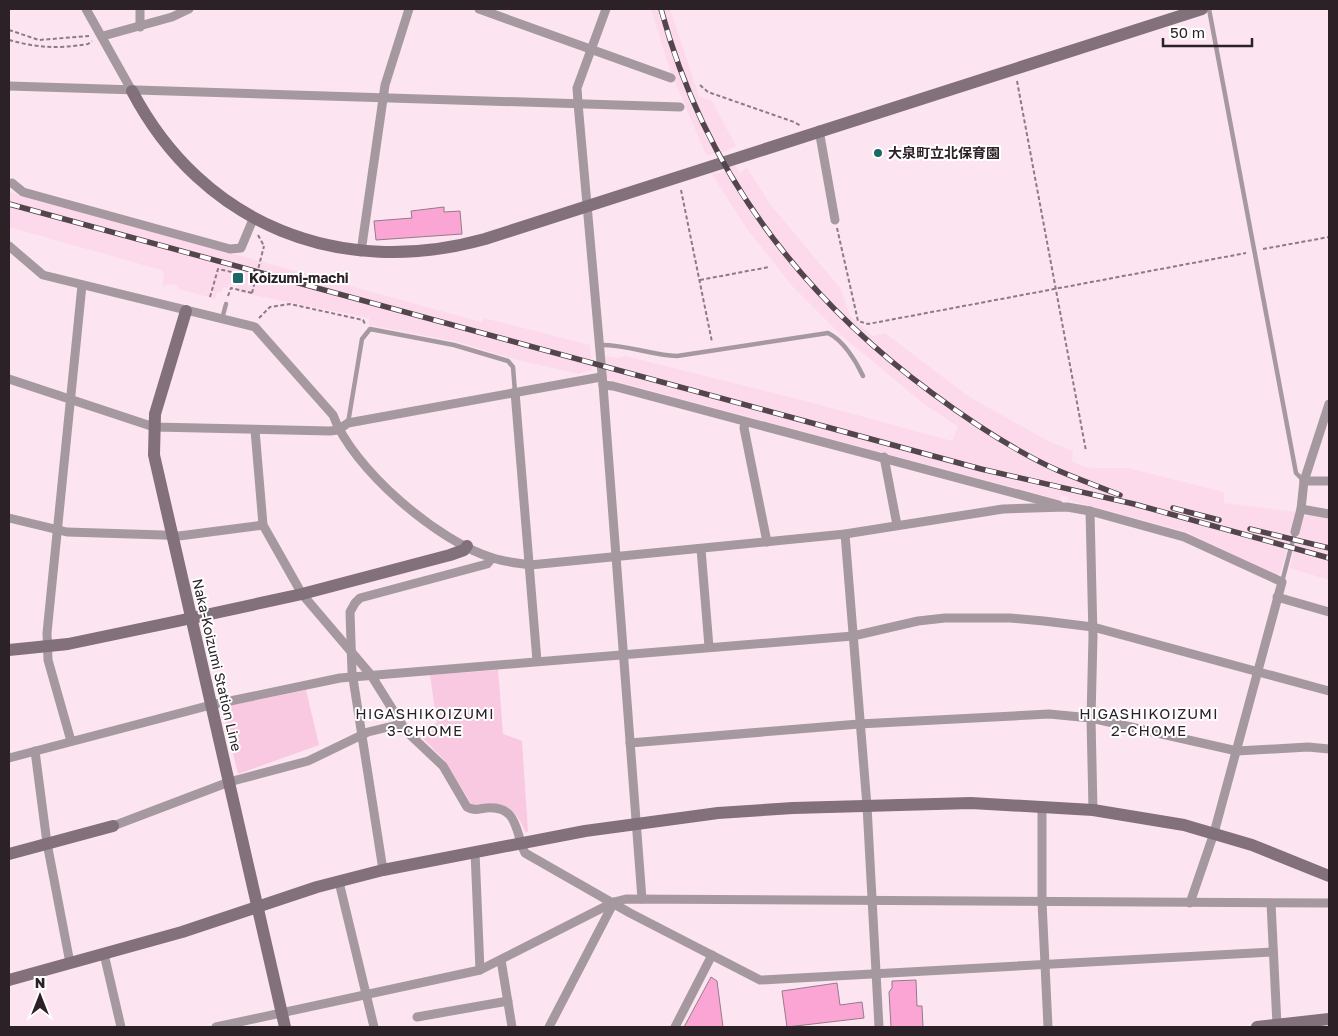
<svg xmlns="http://www.w3.org/2000/svg" width="1338" height="1036" viewBox="0 0 1338 1036" font-family="'Golos Text','Noto Sans JP',sans-serif">
<style>
.built{fill:#fdd9ec}
.green{fill:#f9c8e1}
.building{fill:#fba5d5;stroke:#947b88}
.lines{fill:none;stroke-linecap:round;stroke-linejoin:round}
.path{stroke:#8b7b83;stroke-width:2;stroke-dasharray:4 2.5;stroke-linecap:butt}
.lane{stroke:#a5999f;stroke-width:4.5}
.street{stroke:#a5999f;stroke-width:9}
.secondary{stroke:#82717a;stroke-width:12}
.rail-casing{stroke:#52464c;stroke-width:5.5}
.rail{stroke:#fff;stroke-width:4;stroke-dasharray:11;stroke-linecap:butt}
.path-bridge{stroke:#8b7b83;stroke-width:2;stroke-dasharray:4 2.5;stroke-linecap:butt}
.poi-dot{fill:#1b6869;stroke:#fff;stroke-width:2}
.labels{text-anchor:middle;stroke-width:4;stroke-linejoin:round;paint-order:stroke}
.poi-label{font-size:14px;font-weight:bold;fill:#2b2126;stroke:#fff;text-anchor:start}
.street-label{font-size:14px;fill:#2b2126;stroke:#fff}
.neighbourhood-label{font-size:15px;letter-spacing:1px;fill:#2b2126;stroke:#fff}
</style>
<rect width="100%" height="100%" fill="#fce5f1"/>
<!-- built -->
<g class="built">
<path d="M651,9H670L699,96L712,101L736,146L724,152L706,155L670,70Z"/>
<path d="M735,165L739,173L747,168L770,204L841,289L850,316L873,336L885,333L968,396L1048,441L1073,451L1072,461L1080,465L1090,468H1128L1224,492V503L1296,512L1291,538L1280,573L1276,576L1187,532L1068,500V497L1061,495L1060,500L607,379L606,356L617,358L625,356L813,403L952,441L958,427L920,401L842,336L793,287L747,229L711,173H719Z"/>
<path d="M9,192L481,322L484,318L590,345L592,370L578,374L514,359L458,342L369,325V318L238,292L239,287L230,284L228,288L223,287L221,292H217L215,299L179,289L176,284L162,286L164,275L161,270L9,227Z"/>
<path d="M1309,513L1329,517V580L1290,568L1296,537L1304,517Z"/>
</g>
<!-- green -->
<g class="green">
<path d="M498,670L503,734L522,741L528,831L526,833C513,804 503,801 472,805L445,761L414,729L437,723L430,675Z"/>
<path d="M306,690L319,745L238,774L223,711L228,706Z"/>
</g>
<!-- building -->
<g class="building">
<path d="M444,207V212L460,211L462,234L376,240L374,221L412,218L411,211Z"/>
<path d="M711,977L717,981L723,1027H684Z"/>
<path d="M916,980L917,1006H922L923,1027H891L889,992L892,988V981Z"/>
<path d="M837,983L840,1005L862,1002L864,1018L787,1027L782,991Z"/>
</g>
<g class="lines">
<!-- path -->
<g class="path">
<path d="M9,30L39,40L89,36"/>
<path d="M9,40C39,48 56,49 88,44L92,41"/>
<path d="M1017,81L1086,451"/>
<path d="M700,85L708,92L794,122L801,126"/>
<path d="M681,190L712,342"/>
<path d="M837,228L858,321L868,324L1246,253"/>
<path d="M258,235L264,246"/>
<path d="M1263,249L1329,237"/>
<path d="M700,280L769,267"/>
<path d="M228,296L231,288L252,293"/>
<path d="M210,297L218,269L236,273"/>
<path d="M259,318L270,307L290,304L363,320L365,324"/>
</g>
<!-- lane -->
<g class="lane">
<path d="M1209,9L1296,473L1304,481"/>
<path d="M222,319L226,304"/>
<path d="M599,345C626,344 650,355 677,356L828,333C843,340 856,361 863,376"/>
<path d="M348,423L362,339L370,329L454,345L508,361L513,367L515,392"/>
<path d="M1282,582L1295,532"/>
</g>
<!-- street -->
<g class="street">
<path d="M86,9L132,91"/>
<path d="M479,9L671,78"/>
<path d="M606,9L577,88L578,103L603,385L642,899"/>
<path d="M140,27V9"/>
<path d="M103,36L172,17L189,9"/>
<path d="M9,86L680,107"/>
<path d="M819,130L835,220"/>
<path d="M12,183L23,192L230,249L241,248L254,217"/>
<path d="M9,246L43,275L255,327L333,415C352,468 438,542 493,558C505,562 518,563 530,565L845,534L1003,509L1067,507L1090,511L1184,537L1282,582L1214,833L1190,903"/>
<path d="M361,252L385,85L409,9"/>
<path d="M9,379L154,427L330,431L338,430L348,423L601,377"/>
<path d="M603,385L613,386L1059,505"/>
<path d="M515,392L537,661"/>
<path d="M745,422L744,428L767,542"/>
<path d="M255,430L263,525L302,594L371,675L406,731L443,766L467,807C473,811 479,809 486,808C519,805 515,833 525,853L630,913L760,980L1273,952"/>
<path d="M884,457L897,525"/>
<path d="M1304,481H1329"/>
<path d="M1301,509L1329,514"/>
<path d="M1090,511L1093,636L1091,718L1093,810"/>
<path d="M9,518L67,532L163,535L179,536L263,525"/>
<path d="M1295,532L1301,509L1304,481L1329,404"/>
<path d="M845,534L867,806L879,1027"/>
<path d="M701,549L709,647"/>
<path d="M1277,597L1329,612"/>
<path d="M71,741L48,660L47,633L82,285"/>
<path d="M630,743L859,724L1049,714L1091,718L1237,751L1308,747L1329,749"/>
<path d="M35,751L47,843L70,963"/>
<path d="M9,758L211,705L340,678L853,636L918,621L945,618H1010L1044,621L1093,627L1329,691"/>
<path d="M1042,806V902L1048,1027"/>
<path d="M113,826L229,782L308,761L368,732L401,724"/>
<path d="M475,852L480,970"/>
<path d="M383,870L352,672L350,612L355,603L360,598L487,564L492,558"/>
<path d="M339,882L374,1027"/>
<path d="M1271,903L1277,1025"/>
<path d="M104,954L121,1027"/>
<path d="M501,960L512,1027"/>
<path d="M417,1017L508,1001"/>
<path d="M216,1027L480,970L614,902L626,899L1329,903"/>
<path d="M549,1027L614,902"/>
<path d="M675,1027L712,955"/>
</g>
<!-- secondary -->
<g class="secondary">
<path d="M132,91C203,226 341,279 485,239L1202,9"/>
<path d="M186,311L155,414L154,455L285,1027"/>
<path d="M9,650L68,644L178,621L302,594L450,555L464,550L467,546"/>
<path d="M9,854L113,826"/>
<path d="M9,980L182,932L317,887L383,870L585,831L718,813L793,808L971,803L1093,810L1184,825L1252,845L1329,876"/>
<path d="M1257,1027L1329,1019"/>
</g>
<defs>
<g id="rail">
<path d="M661,9C704,169 799,295 932,393C971,422 1013,450 1057,470C1078,479 1099,487 1120,495"/>
<path d="M9,204L845,432L981,469L1134,504L1329,558"/>
<path d="M1173,508L1219,520"/>
<path d="M1250,529L1329,548"/>
</g>
</defs>
<!-- rail casing -->
<use href="#rail" class="rail-casing"/>
<!-- rail -->
<use href="#rail" class="rail"/>
<!-- path-bridge -->
<path class="path-bridge" d="M252,293L264,246"/>
</g>
<!-- markers -->
<g class="poi-dot">
<circle cx="878" cy="153" r="5"/>
<rect x="232" y="272" width="12" height="12" rx="2.5"/>
</g>
<g class="labels">
<!-- poi labels -->
<g class="poi-label">
<text x="888" y="158">大泉町立北保育園</text>
<text x="249" y="283">Koizumi-machi</text>
</g>
<!-- street labels -->
<g class="street-label">
<text transform="translate(217 665) rotate(77)" y="5">Naka-Koizumi Station Line</text>
</g>
<!-- neighbourhood labels -->
<g class="neighbourhood-label">
<text x="425" y="719">HIGASHIKOIZUMI<tspan x="425" dy="17">3-CHOME</tspan></text>
<text x="1149" y="719">HIGASHIKOIZUMI<tspan x="1149" dy="17">2-CHOME</tspan></text>
</g>
</g>
<!-- border -->
<rect width="1338" height="1036" fill="none" stroke="#2b2126" stroke-width="20"/>
<!-- north arrow -->
<g transform="translate(40 996)" stroke="#ffffff" stroke-width="4" paint-order="stroke">
<path d="M0-4L9 19L0 12L-9 19Z" fill="#2b2126"/>
<text y="-8" font-size="14" font-weight="bold" text-anchor="middle" fill="#2b2126">N</text>
</g>
<!-- scale -->
<path d="M1163 38v8h89v-8" fill="none" stroke="#2b2126" stroke-width="2.5"/>
<text x="1170" y="38" font-size="15" fill="#2b2126" stroke="#ffffff" stroke-width="4" paint-order="stroke">50 m</text>
</svg>
